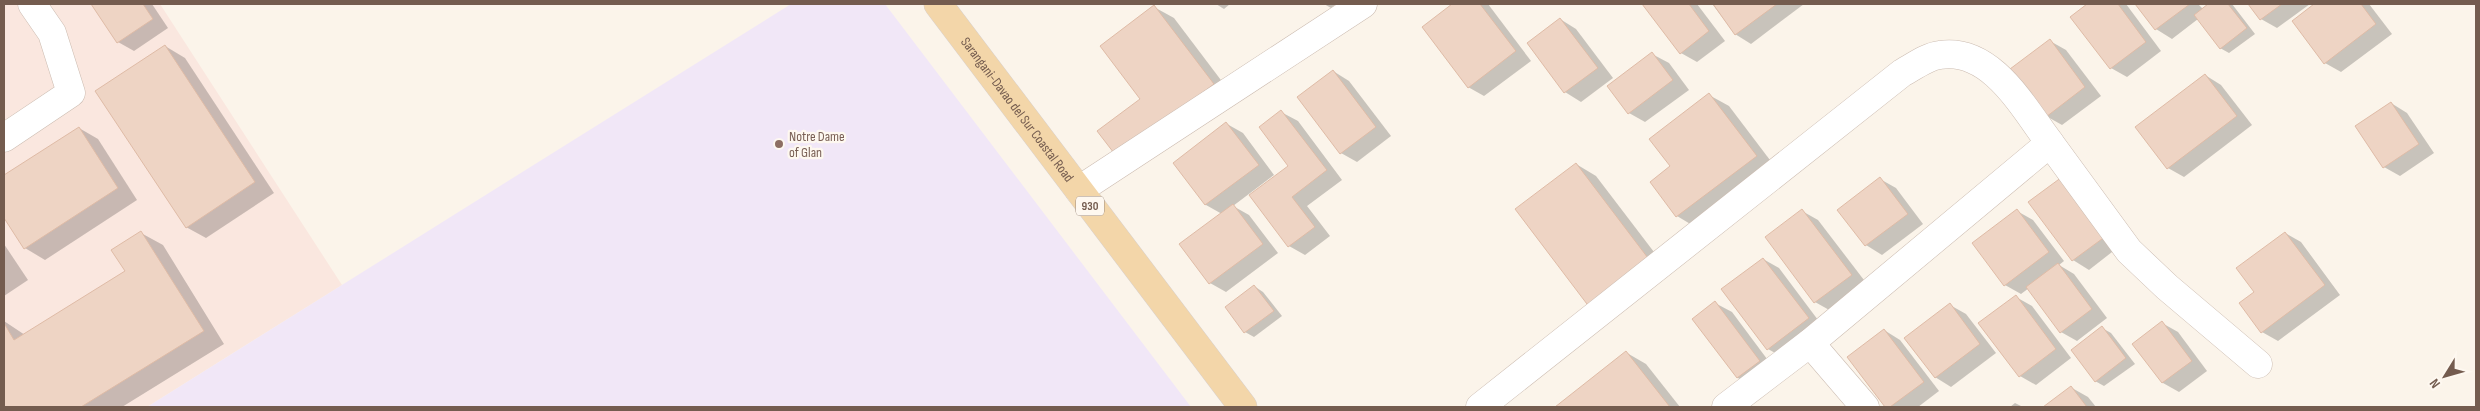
<svg xmlns="http://www.w3.org/2000/svg" width="2480" height="411" viewBox="0 0 2480 411" font-family="'Sofia Sans Condensed',sans-serif">
<style>
.commercial{fill:#fae7df}
.education{fill:#f1e7f7}
.shadow{fill:#0003}
.building{fill:#eed4c4;stroke:#dfbba6}
.lines{fill:none;stroke-linecap:round;stroke-linejoin:round}
.minor-casing{stroke:#ccbcb1;stroke-width:29}
.major-casing{stroke:#d8d1ce;stroke-width:29}
.minor{stroke:#fff;stroke-width:28}
.major{stroke:#f3d6a9;stroke-width:28}
.education-dot{fill:#8d6e63;stroke:#fef8f0;stroke-width:2}
.labels{text-anchor:middle;stroke-width:4.5;stroke-linejoin:round;paint-order:stroke}
.shield{fill:#fef8f0;stroke:#9d8b7f;stroke-width:1}
.shield-label{font-size:12px;font-weight:bold;fill:#745c4f}
.street-label{font-size:14px;fill:#745c4f;stroke:#fef8f0}
.education-label{font-size:14px;fill:#785e54;stroke:#fef8f0;text-anchor:start}
</style>
<rect width="100%" height="100%" fill="#fbf4ea"/>
<!-- commercial -->
<path class="commercial" d="M4,4H160L342,285L147,407H4Z"/>
<!-- education -->
<path class="education" d="M791,4H885L1191,407H147Z"/>
<!-- shadow -->
<g class="shadow">
<path d="M93,4H152L168,28L134,51L118,42Z"/>
<path d="M1216,4H1230L1224,9Z"/>
<path d="M1324,4H1336L1331,8Z"/>
<path d="M1454,4H1488L1531,61L1484,96L1468,87L1423,27Z"/>
<path d="M1644,4H1697L1725,41L1697,62L1681,53Z"/>
<path d="M1715,4H1804L1751,44L1735,34L1713,5Z"/>
<path d="M2089,4H2126L2161,51L2127,77L2111,68L2072,17Z"/>
<path d="M2137,4H2198L2203,9L2210,4H2232L2255,34L2229,53L2220,48L2198,19L2172,39L2156,29Z"/>
<path d="M2250,4H2310L2277,28L2261,19Z"/>
<path d="M2316,4H2369L2392,34L2341,72L2325,63L2293,21Z"/>
<path d="M1154,7L1174,18L1233,96L1141,99Z"/>
<path d="M1560,19L1576,29L1613,78L1581,102L1565,92L1528,44Z"/>
<path d="M2050,41L2066,50L2101,96L2062,125L2046,116Z"/>
<path d="M165,46L185,58L274,193L206,238L186,227Z"/>
<path d="M1652,54L1669,63L1689,90L1645,122L1629,113Z"/>
<path d="M1333,71L1349,81L1391,136L1357,162L1341,153Z"/>
<path d="M2205,75L2221,85L2252,125L2184,177L2168,168Z"/>
<path d="M1709,95L1729,106L1776,168L1697,228L1677,216L1672,167Z"/>
<path d="M2391,103L2407,113L2434,153L2400,176L2384,167Z"/>
<path d="M1281,112L1298,121L1342,180L1307,206L1330,236L1305,255L1289,246L1290,166Z"/>
<path d="M1227,124L1243,133L1274,175L1233,206L1249,215L1278,253L1226,292L1210,283L1222,214L1206,205L1175,163Z"/>
<path d="M79,128L98,139L137,200L45,260L25,248L4,215V176Z"/>
<path d="M1576,164L1596,176L1670,273L1610,318Z"/>
<path d="M1880,179L1896,188L1923,224L1882,255L1866,245L1839,210Z"/>
<path d="M2029,202L2121,245L2089,270L2073,260Z"/>
<path d="M1802,211L1818,220L1867,284L1831,311L1815,302Z"/>
<path d="M2017,211L2033,220L2064,261L2059,265L2074,274L2107,318L2077,341L2061,332L2029,288L2021,294L2005,285Z"/>
<path d="M141,233L163,245L224,344L122,407H6L4,404V321L25,335L126,272Z"/>
<path d="M2285,233L2301,242L2340,295L2278,341L2262,332L2241,304L2256,292Z"/>
<path d="M4,244L28,280L4,296Z"/>
<path d="M1763,259L1779,268L1824,328L1784,358L1768,349Z"/>
<path d="M1254,286L1263,292L1282,316L1254,337L1245,332Z"/>
<path d="M2016,297L2032,306L2071,358L2036,385L2020,376Z"/>
<path d="M1715,303L1732,312L1776,371L1754,387L1738,378L1694,319Z"/>
<path d="M1950,305L1966,314L1996,353L1951,387L1935,377Z"/>
<path d="M2162,323L2178,332L2207,371L2179,392L2163,383L2134,344Z"/>
<path d="M2102,328L2111,333L2135,364L2104,386L2095,381Z"/>
<path d="M1884,330L1900,340L1939,391L1918,407H1887L1849,357Z"/>
<path d="M1627,353L1646,364L1680,407H1557Z"/>
<path d="M2072,388L2088,397L2096,407H2045Z"/>
<path d="M2015,403L2023,407H2010Z"/>
</g>
<!-- building -->
<g class="building">
<path d="M91,4H143L153,19L117,43Z"/>
<path d="M1452,4H1480L1516,51L1468,88L1422,27Z"/>
<path d="M1642,4H1689L1709,31L1680,54Z"/>
<path d="M1713,4H1777L1735,35Z"/>
<path d="M2087,4H2118L2146,42L2110,69L2070,17Z"/>
<path d="M2135,4H2190L2155,30Z"/>
<path d="M2208,4H2228L2247,28L2220,49L2194,15Z"/>
<path d="M2248,4H2282L2260,20Z"/>
<path d="M2314,4H2361L2376,24L2324,64L2292,21Z"/>
<path d="M1154,5L1214,84L1117,157L1097,131L1140,99L1100,46Z"/>
<path d="M1560,18L1598,68L1564,93L1527,43Z"/>
<path d="M2050,39L2085,87L2046,117L2010,69Z"/>
<path d="M165,45L255,182L186,228L95,91Z"/>
<path d="M1652,52L1673,80L1628,114L1607,86Z"/>
<path d="M1333,70L1376,127L1340,154L1297,97Z"/>
<path d="M2205,74L2237,116L2167,169L2135,127Z"/>
<path d="M1709,93L1757,156L1676,217L1650,182L1670,166L1649,139Z"/>
<path d="M2391,102L2419,144L2383,168L2355,126Z"/>
<path d="M1281,110L1327,170L1292,197L1315,227L1288,247L1249,195L1288,166L1259,127Z"/>
<path d="M1226,122L1259,165L1205,205L1173,163Z"/>
<path d="M79,127L118,188L24,249L4,218V175Z"/>
<path d="M1576,163L1651,262L1590,308L1515,209Z"/>
<path d="M1880,177L1908,214L1865,246L1837,210Z"/>
<path d="M2062,177L2106,236L2072,261L2028,202Z"/>
<path d="M1233,204L1263,244L1209,284L1179,244Z"/>
<path d="M1802,209L1852,275L1814,303L1765,237Z"/>
<path d="M2017,209L2049,252L2004,286L1972,243Z"/>
<path d="M141,231L204,331L81,407H4V323L14,340L125,271L111,250Z"/>
<path d="M2285,232L2325,285L2261,333L2239,303L2254,292L2236,268Z"/>
<path d="M1763,258L1809,318L1767,350L1721,289Z"/>
<path d="M2058,263L2092,309L2060,333L2026,287Z"/>
<path d="M1254,285L1274,311L1244,333L1225,307Z"/>
<path d="M2016,295L2056,349L2019,377L1978,323Z"/>
<path d="M1715,301L1760,361L1737,378L1692,319Z"/>
<path d="M1950,303L1980,344L1935,378L1904,338Z"/>
<path d="M2162,321L2192,361L2162,383L2132,344Z"/>
<path d="M2102,326L2126,358L2095,382L2071,350Z"/>
<path d="M1884,329L1924,382L1890,407H1885L1847,357Z"/>
<path d="M1626,351L1670,407H1555Z"/>
<path d="M2071,386L2087,407H2043Z"/>
</g>
<g class="lines">
<defs>
<g id="minor">
<path d="M4,138L71,93L52,33L32,4"/>
<path d="M1079,190L1363,4"/>
<path d="M1810,343L1865,407"/>
<path d="M1480,407L1902,73C1913,67 1928,56 1940,55C1992,47 2024,109 2050,143"/>
<path d="M1726,407L1810,343L2050,143L2129,251L2167,287L2258,364"/>
</g>
<g id="major">
<path id="s1" d="M938,4L1243,407"/>
</g>
</defs>
<!-- minor casing -->
<use href="#minor" class="minor-casing"/>
<!-- major casing -->
<use href="#major" class="major-casing"/>
<!-- minor -->
<use href="#minor" class="minor"/>
<!-- major -->
<use href="#major" class="major"/>
</g>
<!-- markers -->
<circle class="education-dot" cx="779" cy="144" r="5"/>
<g class="labels">
<!-- shield labels -->
<rect class="shield" x="1076" y="196.5" width="28" height="19" rx="4"/>
<g class="shield-label">
<text x="1090" y="210">930</text>
</g>
<!-- street labels -->
<g class="street-label">
<text dy="5" stroke="none"><textPath href="#s1" startOffset="132">Sarangani-Davao del Sur Coastal Road</textPath></text>
</g>
<!-- education labels -->
<g class="education-label">
<text x="789" y="141">Notre Dame<tspan x="789" dy="16">of Glan</tspan></text>
</g>
</g>
<!-- border -->
<rect width="2480" height="411" fill="none" stroke="#745c4f" stroke-width="10"/>
<!-- north arrow -->
<g transform="translate(2445 376) rotate(233)" stroke="#fef8f0" stroke-width="4" paint-order="stroke">
<path d="M0-4L9 19L0 12L-9 19Z" fill="#745c4f"/>
<text y="-8" font-size="14" font-weight="bold" text-anchor="middle" fill="#745c4f">N</text>
</g>
</svg>
